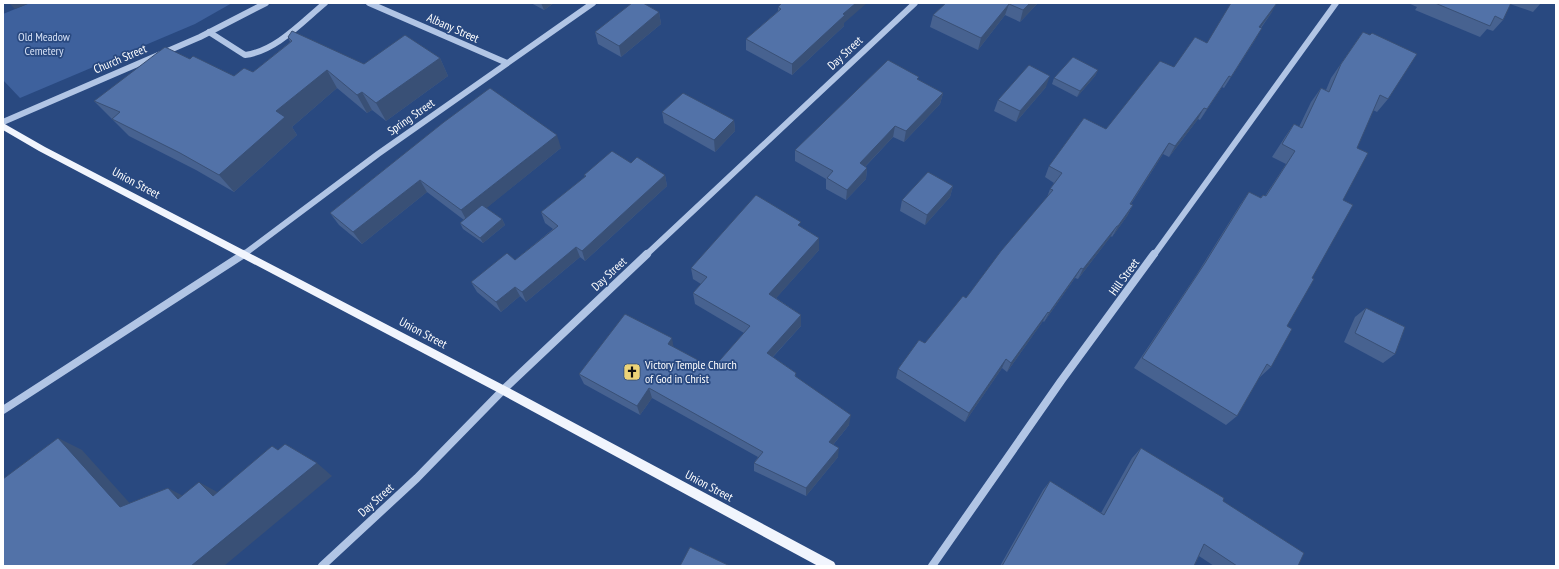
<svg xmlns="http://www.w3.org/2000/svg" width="1559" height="569" viewBox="0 0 1559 569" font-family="'PT Sans Narrow',sans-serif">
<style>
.green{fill:#3e619d}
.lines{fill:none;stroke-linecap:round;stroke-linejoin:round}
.minor-far1{stroke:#b1c5e5;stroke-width:6}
.minor{stroke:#b1c5e5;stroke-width:8}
.major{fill:#f1f5fd;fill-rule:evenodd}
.wall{fill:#476290}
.shaded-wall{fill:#395076}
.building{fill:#5272a8;stroke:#395076}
.labels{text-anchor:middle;stroke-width:3.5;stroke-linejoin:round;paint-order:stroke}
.street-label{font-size:12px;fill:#fff;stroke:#294980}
.park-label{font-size:12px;fill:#d4e0f5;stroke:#294980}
.poi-label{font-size:12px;fill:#fff;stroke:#294980;text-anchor:start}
</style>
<rect width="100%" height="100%" fill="#294980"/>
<!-- green -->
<path class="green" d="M30,3H232L195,24L20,98L3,80V14Z"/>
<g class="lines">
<!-- minor-far1 -->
<g class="minor-far1">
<path d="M369,3L507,63"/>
<path d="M209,32L245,55C276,51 302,22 325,3"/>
<path d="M3,122L200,37L266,3"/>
<path d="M243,255L378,154L593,3"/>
<path d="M646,255L915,3"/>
<path d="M1154,255L1336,3"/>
</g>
<!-- minor -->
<g class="minor">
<path d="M3,410L244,254"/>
<path d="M322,566L417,478L503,390L647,254"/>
<path d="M932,566L1061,381L1154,254"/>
</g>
<!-- major -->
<path class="major" d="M3,123L45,147L507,387L834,562L836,566H818L499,393L39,151L3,130Z"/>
</g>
<!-- wall -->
<g class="wall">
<path d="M531,3H554L544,10Z"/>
<path d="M946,3H1038L1020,22L1005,15L978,50L930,27L933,15Z"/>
<path d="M1408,3H1541L1533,12L1510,4L1503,20L1493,31L1487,29L1480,37L1415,10L1417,7Z"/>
<path d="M778,7L844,23V26L792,75L746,50V39L778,11Z"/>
<path d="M659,12L661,24L621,57L598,44L595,32Z"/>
<path d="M1272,12L1261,28L1255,40L1224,88L1222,87L1200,120L1198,119L1169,157L1163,154L1131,204L1133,205L1127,216L1112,237L1111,236L1078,279L1075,278L1044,322L1043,321L1007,372L1002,368L965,422L896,378L898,369L925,343L966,298L1046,200L1050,189L1054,183L1045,177L1049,166L1106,129L1174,67L1207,43Z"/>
<path d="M1363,32L1388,99L1377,112L1373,110L1357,148L1343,200L1312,278L1287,326L1271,367L1260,377V376L1237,416L1226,425L1134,368L1197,274L1240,205L1249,192L1260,198L1263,195L1265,196L1286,164L1272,157L1285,137L1294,124L1299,127L1311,102L1321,88L1326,90L1331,78Z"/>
<path d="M288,37L364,64L440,58L448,76L386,121L372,110L367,113L337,88L292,127L297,135L234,192L196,170L129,136L94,101L190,59L234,76L253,72L290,42Z"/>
<path d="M1098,70L1095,76L1077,97L1052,84L1054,78Z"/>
<path d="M919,80L943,93L940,104L904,142L893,137L865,167L867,168L866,179L846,200L826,189V179L795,161V150Z"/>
<path d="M1046,87L1016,122L994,111L998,100Z"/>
<path d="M662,112L734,120L735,131L715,152L664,123Z"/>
<path d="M444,122L561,148L486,208L502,219L505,225L483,243L463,229L460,223L464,220L427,192L362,244L339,225L330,213Z"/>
<path d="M631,163L665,175L667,186L585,261L580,257L526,302L520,296L501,312L477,292L471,282L515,260L553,229L545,223L541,212L585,177L584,175Z"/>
<path d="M953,186L950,197L925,225L900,211L902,200Z"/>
<path d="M801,227L819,238V250L776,298L801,315V326L773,357L796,373V377L849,425L833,445L838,457L806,496L754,471V463L758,457L652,398L640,415L584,384L579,374L674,348L713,368L744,333L695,304L693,293L701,284L693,279L691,268Z"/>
<path d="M1366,308L1395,354L1383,363L1344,342L1355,317Z"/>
<path d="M1141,448L1223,501L1298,566H1214L1199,556L1194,566H1000L1043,490L1050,481L1101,513L1132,458Z"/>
</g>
<!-- shaded-wall -->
<g class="shaded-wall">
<path d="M9,3H30L15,9Z"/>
<path d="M541,3H554L544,10Z"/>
<path d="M856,3H867L844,23V26L792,75V64L843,14Z"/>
<path d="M1030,3H1038L1020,22L1023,10Z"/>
<path d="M1277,3L1272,12L1252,39L1259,27Z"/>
<path d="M1009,4L1005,15L978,50L981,38Z"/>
<path d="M659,12L661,24L621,57L619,46Z"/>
<path d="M1262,28L1255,40L1224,88L1231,77Z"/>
<path d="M440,58L448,76L386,121L376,103Z"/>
<path d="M327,70L337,88L292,127L297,135L234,192L219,175L276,111Z"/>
<path d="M1098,70L1095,76L1077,97L1080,91Z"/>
<path d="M1050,76L1046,87L1016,122L1020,111Z"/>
<path d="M1229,76L1222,87L1200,120L1207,109Z"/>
<path d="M362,92L372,110L367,113L357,95Z"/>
<path d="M943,93L940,104L904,142L906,131Z"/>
<path d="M1204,108L1198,119L1169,157L1175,146Z"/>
<path d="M734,120L735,131L715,152L714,140Z"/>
<path d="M895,126L893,137L858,174L860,163Z"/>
<path d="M557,135L561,148L468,223L461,210Z"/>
<path d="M1169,143L1163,154L1124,214L1130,204Z"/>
<path d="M867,168L866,179L846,200L847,190Z"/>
<path d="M665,175L667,186L585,261L582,251Z"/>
<path d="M420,180L427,192L362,244L353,232Z"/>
<path d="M953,186L950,197L925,225L927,215Z"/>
<path d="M1133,205L1127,216L1112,237L1118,226Z"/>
<path d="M502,219L505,225L483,243L480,238Z"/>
<path d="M1117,226L1111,236L1078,279L1083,269Z"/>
<path d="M819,238V250L770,305L769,294Z"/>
<path d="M576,247L580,257L526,302L522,292Z"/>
<path d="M1081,268L1075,278L1044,322L1049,313Z"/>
<path d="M515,287L520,296L501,312L496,302Z"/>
<path d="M1048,312L1043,321L1007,372L1011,363Z"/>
<path d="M801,315V326L767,363V353Z"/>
<path d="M672,338L674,349L668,344Z"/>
<path d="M1006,359L1002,368L965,422L969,413Z"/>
<path d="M649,388L652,398L640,415L637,406Z"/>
<path d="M851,415L849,425L828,451L829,442Z"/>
<path d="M58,438L82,450L143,518L120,507Z"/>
<path d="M839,448L838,457L806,496V488Z"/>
<path d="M317,463L332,476L224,566H191Z"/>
<path d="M199,482L219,493L213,496Z"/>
<path d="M168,488L189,499H178Z"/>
</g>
<!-- building -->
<g class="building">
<path d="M632,3H643L659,12L619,46L595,32Z"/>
<path d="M782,3H856L843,14L845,15L792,64L746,39L781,9L778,7Z"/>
<path d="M946,3H1030L1023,10L1009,4L981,38L933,15Z"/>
<path d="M1231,3H1277L1259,27L1262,28L1231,77L1229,76L1207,109L1204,108L1175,146L1169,143L1130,204L1133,205L1118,226H1117L1083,269L1081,268L1049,313L1048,312L1011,363L1006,359L969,413L898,369L919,340L925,343L963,296L966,298L1001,251L1053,190L1050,189L1062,173L1049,166L1084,118L1106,129L1160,61L1174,67L1195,37L1207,43Z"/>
<path d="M1435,3H1511L1503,20L1495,16L1490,26Z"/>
<path d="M292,31L364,64L405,35L440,58L376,103L362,92L357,95L327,70L276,111L285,117L219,175L180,153L112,119L120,112L94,101L165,47L190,59L193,56L234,76L244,68L253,72L292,41L288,37Z"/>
<path d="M1363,32L1370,35L1372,33L1417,54L1388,99L1380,95L1357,148L1368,153L1343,200L1353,205L1312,278L1314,279L1287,326L1292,329L1271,367L1267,364L1237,416L1142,358L1205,263L1249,192L1261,198L1263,195L1266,196L1295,151L1282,144L1294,124L1302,128L1321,88L1329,92L1341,64Z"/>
<path d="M1073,57L1098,70L1080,91L1054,78Z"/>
<path d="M888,60L919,77L917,79L943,93L906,131L895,126L860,163L867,168L847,190L827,178L833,171L795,150Z"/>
<path d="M1029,65L1050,76L1020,111L998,100Z"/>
<path d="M490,88L557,135L461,210L420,180L353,232L330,213L444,122Z"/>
<path d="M683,93L734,120L714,140L662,112Z"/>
<path d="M612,151L631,163L637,157L665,175L582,251L576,247L522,292L515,287L496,302L471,282L507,253L515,260L558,226L541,212L586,176L584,175Z"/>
<path d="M928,172L953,186L927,215L902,200Z"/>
<path d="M756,195L801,222L798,225L819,238L769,294L801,315L767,353L796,373L795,376L851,415L829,442L839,448L806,488L754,463L763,452L649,388L637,406L579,374L625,314L672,338L668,344L713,368L750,326L693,293L707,277L691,268Z"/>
<path d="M482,205L502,219L480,238L460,223Z"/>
<path d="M1366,308L1405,327L1395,354L1355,333Z"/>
<path d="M58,438L120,507L168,488L178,499L199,482L213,496L272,446L278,450L285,444L317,463L191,566H3V479Z"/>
<path d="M1141,448L1224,498L1223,501L1304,553L1298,566H1237L1204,544L1194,566H1002L1050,481L1104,515Z"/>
<path d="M690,547L730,566H680Z"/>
</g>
<!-- icons -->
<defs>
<symbol id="church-square" viewBox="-11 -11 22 22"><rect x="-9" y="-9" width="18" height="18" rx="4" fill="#ecd378" stroke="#294980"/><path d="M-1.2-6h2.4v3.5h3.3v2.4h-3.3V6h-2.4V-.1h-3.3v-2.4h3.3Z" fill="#111"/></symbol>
</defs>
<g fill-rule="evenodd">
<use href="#church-square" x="622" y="362" width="20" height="20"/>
</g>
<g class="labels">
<!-- street labels -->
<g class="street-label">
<text transform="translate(453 28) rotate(24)" y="4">Albany Street</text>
<text transform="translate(845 53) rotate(-43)" y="4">Day Street</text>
<text transform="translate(120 59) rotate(-23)" y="4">Church Street</text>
<text transform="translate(411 117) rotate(-35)" y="4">Spring Street</text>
<text transform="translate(136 183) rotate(28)" y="4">Union Street</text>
<text transform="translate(609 274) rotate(-43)" y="4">Day Street</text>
<text transform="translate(1124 277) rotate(-54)" y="4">Hill Street</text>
<text transform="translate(423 333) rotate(28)" y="4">Union Street</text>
<text transform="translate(709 486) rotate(28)" y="4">Union Street</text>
<text transform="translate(376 500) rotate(-42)" y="4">Day Street</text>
</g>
<!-- park labels -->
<g class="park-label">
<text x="44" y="41">Old Meadow<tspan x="44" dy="14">Cemetery</tspan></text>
</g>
<!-- poi labels -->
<g class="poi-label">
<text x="645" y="369">Victory Temple Church<tspan x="645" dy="14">of God in Christ</tspan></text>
</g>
</g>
<!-- border -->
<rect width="1559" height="569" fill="none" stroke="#ffffff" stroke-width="8"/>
</svg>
